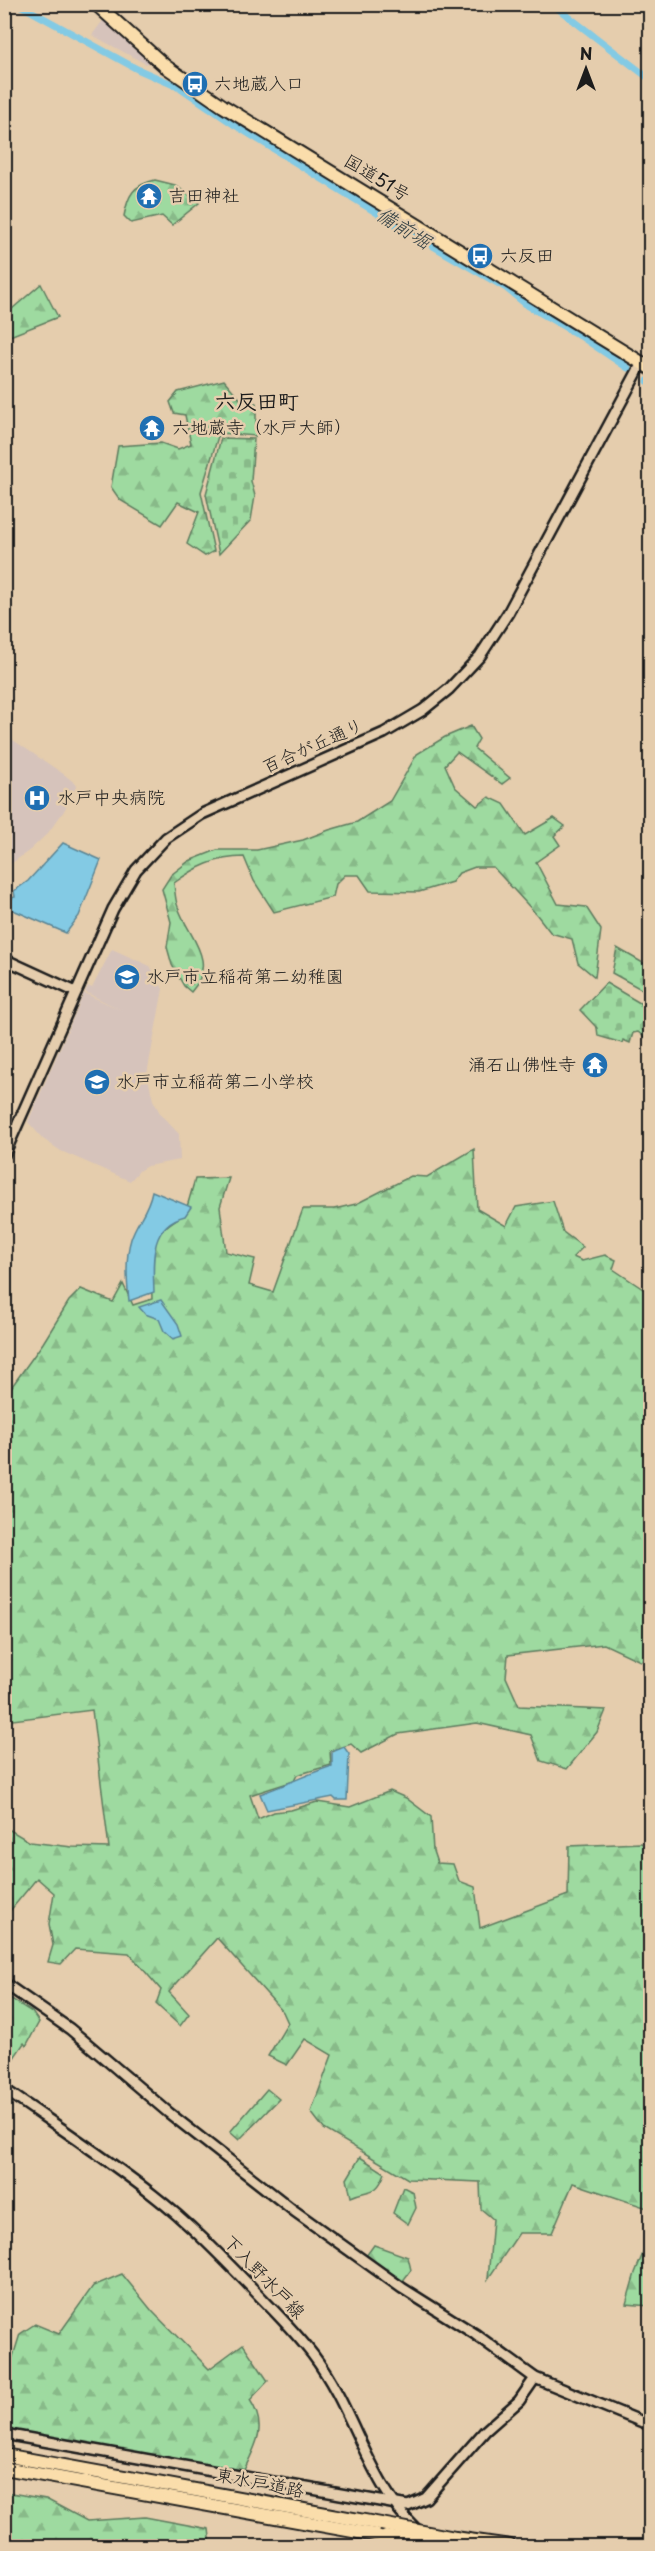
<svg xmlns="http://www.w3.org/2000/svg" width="655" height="2551" viewBox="0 0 655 2551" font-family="'Playpen Sans','Klee One',sans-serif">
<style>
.built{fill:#d6c3bb}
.forest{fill:url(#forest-firs);stroke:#5d7b5e;stroke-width:1.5}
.cemetery{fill:url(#cemetery-stones);stroke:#5d7b5e;stroke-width:1.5}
.water{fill:#83cae4;stroke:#5a8494;stroke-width:1.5}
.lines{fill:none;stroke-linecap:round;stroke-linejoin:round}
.canal{stroke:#83cae4;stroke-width:7}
.secondary-casing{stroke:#1c1c1c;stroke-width:14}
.highway-casing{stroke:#1c1c1c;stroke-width:16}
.secondary{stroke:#e5cdad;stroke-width:9}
.highway{stroke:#faddab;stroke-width:12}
.highway-bridge-casing{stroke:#1c1c1c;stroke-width:16;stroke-linecap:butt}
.highway-bridge{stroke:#faddab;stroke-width:12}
.labels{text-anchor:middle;stroke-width:5;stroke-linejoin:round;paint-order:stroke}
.poi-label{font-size:18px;fill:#1c1c1c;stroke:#e5cdad;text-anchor:start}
.street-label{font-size:18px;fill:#1c1c1c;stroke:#e5cdad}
.water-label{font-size:20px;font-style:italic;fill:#313f44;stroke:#e5cdad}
.quarter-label{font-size:21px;font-weight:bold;fill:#1c1c1c;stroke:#e5cdad}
</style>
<defs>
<pattern id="forest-firs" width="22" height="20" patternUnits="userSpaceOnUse" patternTransform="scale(1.5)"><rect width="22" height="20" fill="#9edaa0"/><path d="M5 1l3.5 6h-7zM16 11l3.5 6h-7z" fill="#88ba89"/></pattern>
<pattern id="cemetery-stones" width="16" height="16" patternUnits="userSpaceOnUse" patternTransform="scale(1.5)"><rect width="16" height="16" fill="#9edaa0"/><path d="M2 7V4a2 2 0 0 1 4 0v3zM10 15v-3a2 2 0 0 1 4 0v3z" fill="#88ba89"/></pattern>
</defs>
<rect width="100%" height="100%" fill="#e5cdad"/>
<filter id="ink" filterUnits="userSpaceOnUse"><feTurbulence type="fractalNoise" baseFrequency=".0167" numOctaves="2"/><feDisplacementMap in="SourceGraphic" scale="12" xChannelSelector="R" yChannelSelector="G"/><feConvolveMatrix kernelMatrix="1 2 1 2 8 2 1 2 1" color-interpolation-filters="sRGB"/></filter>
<g filter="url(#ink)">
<!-- built -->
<g class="built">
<path d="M104,19L152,60L146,64L92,35Z"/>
<path d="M4,734L65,775L77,785L64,811L48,833L30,850L5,868Z"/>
<path d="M112,949L150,966L163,989L147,1074L153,1100L161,1115L179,1134L180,1160L147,1166L140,1170L130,1181L61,1151L43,1139L28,1122L84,993L121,1010L85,992L88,986L92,988Z"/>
</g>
<!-- forest -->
<g class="forest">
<path d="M155,180L175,185L199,203L172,225L162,216L131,223L124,216C128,195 133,185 155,180Z"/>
<path d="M41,284L58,317L5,338V315Z"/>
<path d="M224,380L241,400L256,403V436L219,433L201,492L214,551L205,556L187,544L199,512L178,502L162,525L120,500L111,487L118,446L161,443L178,449L191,444L185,415L174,413L170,402L178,392Z"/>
<path d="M471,726L479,739L474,748L510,778L502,784L457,752L445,765L455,787L477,806L489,797L504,804L525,835L554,818L565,826L554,836L560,845L536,862L558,904L586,907L601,930L595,977L578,963L572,939L551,933L537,915L493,867H475L459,873L452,882L419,892L370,891L359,875H345L336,884L333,897L274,912L254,881L244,857C216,857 196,867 174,883C175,891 175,900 178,907C188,937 219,960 191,992L184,986L172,965L167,947L171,922L162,889L171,875L189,861L217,850H257L303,840L329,830L357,822L390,801L417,754L445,737Z"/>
<path d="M474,1149L477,1209L506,1226L516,1207L553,1201L563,1232L583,1247L573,1257L582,1261L605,1255L616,1260L613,1269L643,1289L650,1278V1659L640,1661L604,1644L508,1655L506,1677L519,1706L606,1710L597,1732L567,1769L541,1761L531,1735L477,1723L398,1734L361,1753L351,1744L330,1751L331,1765L297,1775L294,1781L250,1795L258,1819L274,1812L291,1810L317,1802L350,1807L390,1791L406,1798L431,1817L433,1851L437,1863L453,1864L459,1881L475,1887L480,1928L568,1895L569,1846L641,1843L650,1847V2209L573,2183L552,2233H519L488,2279L493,2219L481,2209L480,2182L408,2179L324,2129L311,2112L332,2055L305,2039L287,2065L268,2056L288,2023L283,2012L217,1938L169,1992L189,2014L180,2026L156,2004L161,1990L129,1953L75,1949L61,1964L48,1962L53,1945L49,1924L54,1893L37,1878L5,1917V1827L30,1842L72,1847L109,1848L92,1710L5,1721V1396L43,1343L69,1301L81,1289L113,1302L123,1284L133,1305L152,1299C151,1253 140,1239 185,1214L195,1179L229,1178L220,1207L226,1252L255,1259L249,1285L273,1292L303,1209H334L356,1204L411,1176L427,1177Z"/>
<path d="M5,1995L32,2012L39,2022L26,2046L24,2043L11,2062L5,2058Z"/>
<path d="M267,2089L279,2099L239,2140L230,2132Z"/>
<path d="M360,2157L385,2173C376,2197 370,2188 351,2197L347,2179Z"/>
<path d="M403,2187L413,2192L416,2208L408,2224L393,2213Z"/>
<path d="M650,2236V2306L626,2304L635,2273Z"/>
<path d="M374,2245L408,2257L411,2270L402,2282L366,2256Z"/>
<path d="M122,2274L152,2311L209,2369L243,2344L268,2381L250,2400C268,2427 256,2445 243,2472L5,2429V2382L20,2334L35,2324L59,2334L93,2286Z"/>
<path d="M5,2492L46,2499L87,2521L145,2517L209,2529L211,2546H5Z"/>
</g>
<!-- cemetery -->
<g class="cemetery">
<path d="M221,438L254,439L251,481L255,496L251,520L219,554L206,494Z"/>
<path d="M617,948L650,967V994L612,973Z"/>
<path d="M606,983L650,1009V1046L649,1041L638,1032L633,1033L630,1043L623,1040L622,1043L598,1036L597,1028L580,1010Z"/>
</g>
<!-- water -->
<g class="water">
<path d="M63,843L101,860L79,916L66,933L4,906L5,900L15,897L14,891L28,881Z"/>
<path d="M152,1191L191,1207L185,1216C149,1225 153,1262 154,1292L129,1301C127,1282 125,1258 131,1239C136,1222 148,1212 152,1191Z"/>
<path d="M161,1300L178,1324L182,1336L173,1339L164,1331L159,1319L145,1314L139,1307Z"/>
<path d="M344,1747L349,1754L347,1800H336L333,1797L267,1810L260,1794C286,1785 307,1774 332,1766V1752Z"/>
</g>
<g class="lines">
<!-- canal -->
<g class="canal">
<path d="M18,4L137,69L176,86"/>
<path d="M552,4L650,79"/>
<path d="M181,88L235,125L395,224L506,288L527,305L582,337L628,368"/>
<path d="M648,381L650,382"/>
</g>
<defs>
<g id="secondary">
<path d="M4,959L76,992"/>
<path d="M4,1155L113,909L136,870L166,838L202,814L384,733L423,710L449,689L480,656L508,613L642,363"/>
<path d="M4,1983L70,2029L169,2113L293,2210L402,2288L475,2334L535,2378L650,2425"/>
<path d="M4,2089C54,2124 105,2157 153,2195C189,2223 220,2255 252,2288C273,2310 295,2331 313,2355C355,2410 367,2482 417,2530"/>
<path d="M4,2434L408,2506L426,2498L485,2431L519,2401L535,2378"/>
</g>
<g id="highway">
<path d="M96,4L165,66L223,106L650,368"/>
<path d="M4,2455L381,2524"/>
<path d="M4,2468L386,2537"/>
<path d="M455,2538L510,2546"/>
</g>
</defs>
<!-- secondary casing -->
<use href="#secondary" class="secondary-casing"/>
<!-- highway casing -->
<use href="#highway" class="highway-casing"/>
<!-- secondary -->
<use href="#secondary" class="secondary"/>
<!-- highway -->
<use href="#highway" class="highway"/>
<defs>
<g id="highway-bridge">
<path d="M381,2524L455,2538"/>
<path d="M386,2537L443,2546"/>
</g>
</defs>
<!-- highway-bridge casing -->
<use href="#highway-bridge" class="highway-bridge-casing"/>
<!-- highway-bridge -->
<use href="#highway-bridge" class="highway-bridge"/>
</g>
</g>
<!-- icons -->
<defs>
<symbol id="bus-disc" viewBox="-11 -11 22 22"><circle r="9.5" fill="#1f6fb2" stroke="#e5cdad"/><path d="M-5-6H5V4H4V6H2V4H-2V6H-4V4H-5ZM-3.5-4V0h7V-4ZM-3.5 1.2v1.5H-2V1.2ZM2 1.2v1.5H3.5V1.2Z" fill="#fff"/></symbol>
<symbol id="temple-disc" viewBox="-11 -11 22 22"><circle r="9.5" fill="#1f6fb2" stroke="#e5cdad"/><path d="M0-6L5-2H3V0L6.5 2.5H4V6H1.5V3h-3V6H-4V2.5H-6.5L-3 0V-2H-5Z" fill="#fff"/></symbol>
<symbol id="hospital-disc" viewBox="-11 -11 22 22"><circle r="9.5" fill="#1f6fb2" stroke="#e5cdad"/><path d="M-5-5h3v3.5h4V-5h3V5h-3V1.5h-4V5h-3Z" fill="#fff"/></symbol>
<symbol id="school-disc" viewBox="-11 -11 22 22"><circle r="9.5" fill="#1f6fb2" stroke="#e5cdad"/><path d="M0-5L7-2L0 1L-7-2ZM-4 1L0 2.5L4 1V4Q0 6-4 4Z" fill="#fff"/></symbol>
</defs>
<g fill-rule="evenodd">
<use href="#bus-disc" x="180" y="69" width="30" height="30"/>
<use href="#temple-disc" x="134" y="181" width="30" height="30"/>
<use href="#bus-disc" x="465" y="241" width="30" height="30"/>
<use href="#temple-disc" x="137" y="413" width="30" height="30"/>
<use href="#hospital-disc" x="22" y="783" width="30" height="30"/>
<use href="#school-disc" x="112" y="962" width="30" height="30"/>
<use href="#temple-disc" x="580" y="1050" width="30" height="30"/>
<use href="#school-disc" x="82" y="1067" width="30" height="30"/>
</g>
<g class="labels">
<!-- poi labels -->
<g class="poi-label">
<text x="214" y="90">六地蔵入口</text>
<text x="168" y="202">吉田神社</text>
<text x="500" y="262">六反田</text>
<text x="172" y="434">六地蔵寺（水戸大師）</text>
<text x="57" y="804">水戸中央病院</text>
<text x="146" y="983">水戸市立稲荷第二幼稚園</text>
<text x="576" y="1071" text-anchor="end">涌石山佛性寺</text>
<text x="116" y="1088">水戸市立稲荷第二小学校</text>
</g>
<!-- street labels -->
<g class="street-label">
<text transform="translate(377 178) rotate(31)" y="6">国道51号</text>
<text transform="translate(313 746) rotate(-24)" y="6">百合が丘通り</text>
<text transform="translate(264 2277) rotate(46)" y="6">下入野水戸線</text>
<text transform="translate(260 2483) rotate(11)" y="6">東水戸道路</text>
</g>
<!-- water labels -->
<g class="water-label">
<text transform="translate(404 228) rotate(32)" y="7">備前堀</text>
</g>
<!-- quarter labels -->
<g class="quarter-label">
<text x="257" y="409">六反田町</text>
</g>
</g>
<!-- margin -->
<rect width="655" height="2551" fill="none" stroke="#e5cdad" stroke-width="24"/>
<rect x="12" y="12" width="631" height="2527" fill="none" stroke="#1c1c1c" stroke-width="2" filter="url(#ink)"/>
<!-- north arrow -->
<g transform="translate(586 69)" stroke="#e5cdad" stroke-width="4.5" paint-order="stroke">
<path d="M0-4.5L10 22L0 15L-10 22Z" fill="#1c1c1c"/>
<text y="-9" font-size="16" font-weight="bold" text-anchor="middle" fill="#1c1c1c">N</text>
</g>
</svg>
